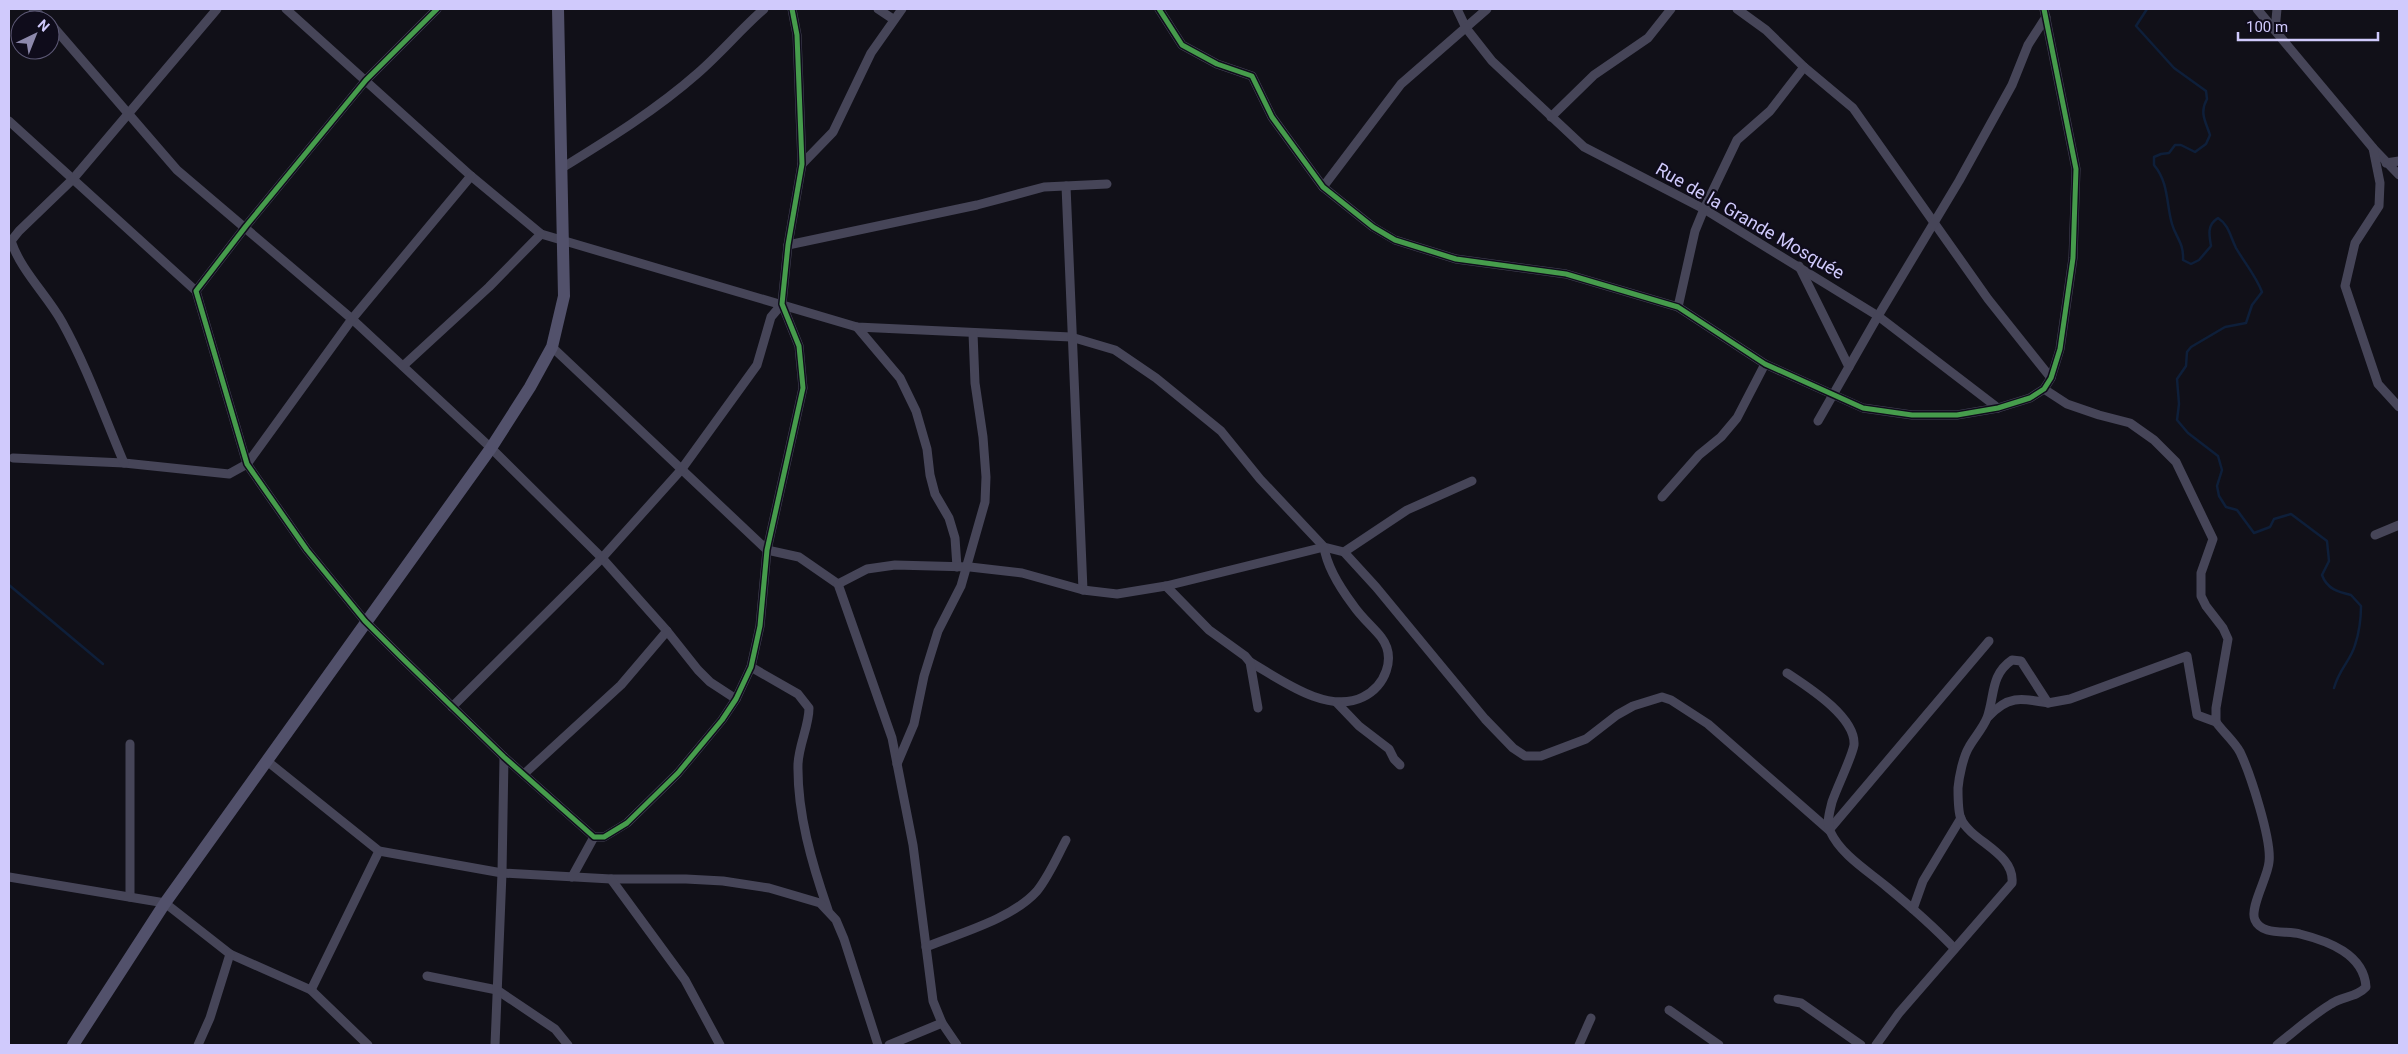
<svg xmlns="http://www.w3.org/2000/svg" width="2408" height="1054" viewBox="0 0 2408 1054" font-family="Roboto,sans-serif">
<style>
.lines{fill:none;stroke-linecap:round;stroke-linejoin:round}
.stream{stroke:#0e1f3a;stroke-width:2.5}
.street{stroke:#464558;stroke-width:9}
.secondary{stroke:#52516b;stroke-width:12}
.cycleway-casing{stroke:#0f0c1b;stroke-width:8}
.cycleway{stroke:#469c4c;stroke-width:5}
.labels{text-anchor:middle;stroke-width:4.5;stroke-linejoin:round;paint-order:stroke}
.street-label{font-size:18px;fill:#d0cafc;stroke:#0f0c1b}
</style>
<rect width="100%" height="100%" fill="#111018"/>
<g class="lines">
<!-- stream -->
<g class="stream">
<path d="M2147,9L2136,26L2174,68L2206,91L2207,99C2199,113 2206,122 2210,135L2206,144L2195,152L2181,145H2175L2169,153L2161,154L2154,157V165C2169,183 2166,203 2172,224C2176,238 2184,243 2183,260L2191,264L2199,260L2211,246C2209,234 2207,225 2218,218C2229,225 2230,236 2236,248C2244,262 2256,276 2262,292L2252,305L2246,323L2225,327L2191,347L2187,352L2186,366L2177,379L2179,404L2177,420L2188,433L2218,456L2222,470L2217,486L2219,496L2226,507L2237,510L2254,533L2270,527L2274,519L2291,514L2327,541L2329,561L2322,575C2327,589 2338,592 2351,595L2361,606C2361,619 2359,633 2355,645C2351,660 2339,669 2334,688"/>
<path d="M9,585L103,664"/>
</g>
<!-- street -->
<g class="street">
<path d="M33,9L46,20"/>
<path d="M286,9L471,176L541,234L857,327L1071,337L1115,350L1156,378L1221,431L1260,479L1324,547L1344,552L1407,510L1472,481"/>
<path d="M437,9L366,80L246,226L196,291L247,464L307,550L365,621L401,657L504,757L594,837H604L627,823L678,773L722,720L736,699L751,667L760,626L767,550L803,388L799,346L782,304L788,245L802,164L797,35L792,9"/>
<path d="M878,9L893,19"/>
<path d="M1159,9L1182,45L1217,64L1252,76L1272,117L1323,187L1373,227L1395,240L1456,259L1566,274L1678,307L1765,364L1863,408L1912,415H1957L1998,408L2030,398L2044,389L2051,378L2060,349L2073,258L2076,169L2044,9"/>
<path d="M1457,9L1466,28L1492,61L1584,147L1704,209L1878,316L1998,408"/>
<path d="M1737,9L1766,30L1804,67L1853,108L1988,299L2051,378"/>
<path d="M2257,9L2373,148L2399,175"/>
<path d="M50,23L177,170L352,319L491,448L602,558L667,631L698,670L710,682L736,699"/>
<path d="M2275,30L2277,9"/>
<path d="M1551,117L1594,75L1648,38L1671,9"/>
<path d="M9,121L196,291"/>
<path d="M2373,148L2380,183L2379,206L2355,243L2345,286L2378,384L2399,407"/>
<path d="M2386,163L2399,161"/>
<path d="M802,164L833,132L871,53L902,9"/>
<path d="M562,168C609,139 656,110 698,73C721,53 741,29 764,9"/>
<path d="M1066,186L1083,590"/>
<path d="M1323,187L1401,84L1487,9"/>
<path d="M788,245L977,205L1044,187L1107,184"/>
<path d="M1799,266L1849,367"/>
<path d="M1678,307L1695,231L1704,209L1737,140L1770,111L1804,67"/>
<path d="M857,327L900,378L916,411L927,449L930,475L935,494L949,518L955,538L957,567"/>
<path d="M552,347L767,550L799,557L838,584L892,738L913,845L933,1001L942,1023L957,1045"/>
<path d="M403,366L489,287L541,234"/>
<path d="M1818,421L1878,316L1959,181L2012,85L2028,45L2046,17"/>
<path d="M13,458L124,463L229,474L247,464L352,319L471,176"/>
<path d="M124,463C104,416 87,367 62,322C47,295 21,271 11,241L19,231L73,179L217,9"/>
<path d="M1662,497L1699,455L1721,437L1737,418L1765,364"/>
<path d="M2375,535L2399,525"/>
<path d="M1344,552L1376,587L1485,719L1513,748L1525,756H1541L1586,739L1617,715L1633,706L1662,697L1671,700L1708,724L1829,830L1989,641"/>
<path d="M838,584L867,569L895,565L970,567L1022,573L1083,590L1117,594L1166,586L1324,547C1327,567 1341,589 1353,605C1361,617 1372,626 1381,637C1397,658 1385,686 1363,697C1327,715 1280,679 1250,662"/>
<path d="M1166,586L1209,630L1245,656L1250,662L1258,708"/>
<path d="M751,667L798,694L809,708C809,726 799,744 798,764C797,813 812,864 828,910"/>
<path d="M1787,673C1808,687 1856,717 1854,745C1852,757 1837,787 1832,802C1830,811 1826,822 1830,831C1841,855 1868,871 1887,887C1910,906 1933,926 1954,948"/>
<path d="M1337,703L1359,726L1389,749L1394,759L1400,765"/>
<path d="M452,707L602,558L681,470L757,365L771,317L782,304"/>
<path d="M1988,717C2008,695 2021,698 2048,703"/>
<path d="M2216,722C2223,732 2234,741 2240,752C2250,773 2272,840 2269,862C2268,877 2249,908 2255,920C2262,936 2287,930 2300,934C2328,941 2364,954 2366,987C2356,998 2342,996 2331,1004C2311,1016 2295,1031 2277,1045"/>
<path d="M130,744V897"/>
<path d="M267,761L379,851L502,873L611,879H686L723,881L769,888L820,903L836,920L844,939L878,1045"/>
<path d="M897,764L914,724L924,676L938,631L961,586L985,502L986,477L983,437L975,383L973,333"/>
<path d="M524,774L621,685L667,631"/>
<path d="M9,877L165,903L230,954L311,990L368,1045"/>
<path d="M572,877L594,837"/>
<path d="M611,879L685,980L720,1045"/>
<path d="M1913,909L1923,881L1961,818"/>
<path d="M926,947C960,933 1012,919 1037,891C1049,876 1057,857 1066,840"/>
<path d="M427,976L497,990L555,1029L568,1045"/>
<path d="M311,990L379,851"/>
<path d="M1778,999L1801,1003L1861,1045"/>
<path d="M1669,1010L1719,1045"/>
<path d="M198,1045L210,1018L230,954"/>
<path d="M495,1045L502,873L504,757"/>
<path d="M889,1045L942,1023"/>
<path d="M1579,1045L1591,1018"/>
<path d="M1876,1045L1899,1013L2012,883C2015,853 1972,842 1961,819C1958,812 1958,796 1958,788C1959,777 1963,757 1969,747C1974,738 1983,728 1987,718C1995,696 1990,675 2012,660L2021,661L2048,703L2070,699L2187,656L2197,715L2216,722V708L2228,639L2223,628L2206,606L2201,596V573L2213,539L2176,462L2154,440L2130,423L2099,415L2067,404L2044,389"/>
</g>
<!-- secondary -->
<path class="secondary" d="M73,1045L165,903L491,448L530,387L552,347L564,296L558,9"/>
<defs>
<g id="cycleway">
<path d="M437,9L366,80L246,226L196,291L247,464L307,550L365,621L401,657L504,757L594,837H604L627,823L678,773L722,720L736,699L751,667L760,626L767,550L803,388L799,346L782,304L788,245L802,164L797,35L792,9"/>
<path d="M1159,9L1182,45L1217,64L1252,76L1272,117L1323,187L1373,227L1395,240L1456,259L1566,274L1678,307L1765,364L1863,408L1912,415H1957L1998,408L2030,398L2044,389L2051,378L2060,349L2073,258L2076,169L2044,9"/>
</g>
</defs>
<!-- cycleway casing -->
<use href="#cycleway" class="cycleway-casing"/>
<!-- cycleway -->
<use href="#cycleway" class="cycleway"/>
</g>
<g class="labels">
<!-- street labels -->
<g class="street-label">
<text transform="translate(1750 221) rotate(30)" y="6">Rue de la Grande Mosquée</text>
</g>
</g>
<!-- border -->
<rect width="2408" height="1054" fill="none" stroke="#d0cafc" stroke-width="20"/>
<!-- north arrow -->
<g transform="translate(35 35) rotate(43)"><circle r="24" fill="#0f0c1b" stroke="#5c5875"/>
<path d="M0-4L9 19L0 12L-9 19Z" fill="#8d89ac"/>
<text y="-8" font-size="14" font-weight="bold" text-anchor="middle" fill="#d0cafc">N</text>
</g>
<!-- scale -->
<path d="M2238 32v8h140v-8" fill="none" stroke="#d0cafc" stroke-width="2.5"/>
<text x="2246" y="32" font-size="15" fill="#d0cafc" stroke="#0f0c1b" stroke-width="4" paint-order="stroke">100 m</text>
</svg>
